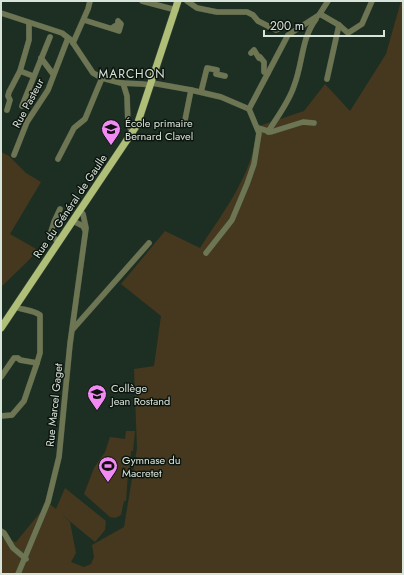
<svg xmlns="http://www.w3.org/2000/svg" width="404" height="575" viewBox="0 0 404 575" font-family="Jost,sans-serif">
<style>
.green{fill:#45381e}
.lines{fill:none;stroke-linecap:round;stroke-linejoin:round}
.minor-casing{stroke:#3b4c3f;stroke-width:6}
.major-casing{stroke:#3b4c3f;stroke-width:8}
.minor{stroke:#6d7553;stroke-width:5.5}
.major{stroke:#b0bf78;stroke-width:7}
.labels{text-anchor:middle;stroke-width:3;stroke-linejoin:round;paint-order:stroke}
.street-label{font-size:11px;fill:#d8e3da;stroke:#0d150f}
.poi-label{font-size:11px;fill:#d8e3da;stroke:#0d150f;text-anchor:start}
.neighbourhood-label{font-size:12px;letter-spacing:1px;fill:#d8e3da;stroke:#0d150f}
</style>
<rect width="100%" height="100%" fill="#1d2f22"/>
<!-- green -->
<g class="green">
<path d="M401,1H403V574H1V537L16,542L48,503L56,509L65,488L106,521L105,530L95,542L61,514L70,522L76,553L71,562L84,567L91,564L94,557L92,545L124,527L137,448L134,369L154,366L161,316L121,284L165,231L200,248C222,214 257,169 256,127L304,111L325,84L350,111L386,54Z"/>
<path d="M1,152L9,156L26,173L41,182L10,234L38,250L27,262L1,287Z"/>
<path d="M126,431H135L133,451H131L130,473H128L126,501H124L121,515L115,518L110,517L84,494L94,468L105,452L110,437L125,439Z"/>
</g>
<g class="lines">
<defs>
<g id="minor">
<path d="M142,1L176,10"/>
<path d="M187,1L197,8L217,12H247L253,15L258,21L276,30L279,29L278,25L270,28"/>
<path d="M1,13L62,33L71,40L93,73L102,78L121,83L142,84L151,85"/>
<path d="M320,14L339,25L327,79"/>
<path d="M84,20L119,31L121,24L118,21V24L112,28"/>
<path d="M339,25L348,33L362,24L372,1"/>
<path d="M73,43L88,9L90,1"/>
<path d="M251,53L254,50L259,58L260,57L264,62V72L268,73"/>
<path d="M41,58L53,74"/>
<path d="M20,71L33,76"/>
<path d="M123,83L127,96L128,125L133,132"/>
<path d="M152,83L191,90L221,97L249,109L288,35L319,15L328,1"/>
<path d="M201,92L207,68L217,70L216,74L225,76"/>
<path d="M22,106L50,37"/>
<path d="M7,110L10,100L8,96L9,92L20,71L29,40V23"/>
<path d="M184,125L191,90"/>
<path d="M258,128L271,132L303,122L314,123"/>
<path d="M268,132C277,117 289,102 294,86C303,63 301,39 316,19"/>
<path d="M14,155L27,122L48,90L68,38"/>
<path d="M58,159L74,128L85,119L102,78"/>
<path d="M73,221L83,226L85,230"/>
<path d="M59,242L50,235L54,222L60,209"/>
<path d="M206,253L232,220L247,184L254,164L259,133L249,109"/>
<path d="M73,329L149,243"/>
<path d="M1,377L14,358H18L20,360L37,363L40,353V315C33,310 23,310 15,307"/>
<path d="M1,416L12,415L24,401L37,363"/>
<path d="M1,531L4,533L13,548L26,559"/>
<path d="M18,574L48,502L59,457L70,344L86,228L83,214L80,211"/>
</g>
<path id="major" d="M1,328L137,125L178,1"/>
</defs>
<!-- minor casing -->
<use href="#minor" class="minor-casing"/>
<!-- major casing -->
<use href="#major" class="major-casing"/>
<!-- minor -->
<use href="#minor" class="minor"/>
<!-- major -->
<use href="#major" class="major"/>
</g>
<!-- icons -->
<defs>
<symbol id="school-pin" viewBox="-11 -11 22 30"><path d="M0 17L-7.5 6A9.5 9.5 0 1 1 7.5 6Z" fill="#f28af3" stroke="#0d150f"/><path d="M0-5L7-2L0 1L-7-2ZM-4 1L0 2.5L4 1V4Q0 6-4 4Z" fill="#111"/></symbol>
<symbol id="stadium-pin" viewBox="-11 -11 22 30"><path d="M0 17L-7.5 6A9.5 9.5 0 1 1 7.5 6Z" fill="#f28af3" stroke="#0d150f"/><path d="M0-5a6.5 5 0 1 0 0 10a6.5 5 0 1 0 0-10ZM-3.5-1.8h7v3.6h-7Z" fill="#111"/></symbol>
</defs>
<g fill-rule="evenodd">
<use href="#school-pin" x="100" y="118" width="22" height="30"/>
<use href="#school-pin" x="86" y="383" width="22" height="30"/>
<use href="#stadium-pin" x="97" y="455" width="22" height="30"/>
</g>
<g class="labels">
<!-- street labels -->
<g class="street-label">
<text transform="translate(28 103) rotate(-62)" y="4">Rue Pasteur</text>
<text transform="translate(70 206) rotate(-56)" y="4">Rue du Général de Gaulle</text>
<text transform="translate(54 405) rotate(-84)" y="4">Rue Marcel Gaget</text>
</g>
<!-- poi labels -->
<g class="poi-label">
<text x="125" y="127">École primaire<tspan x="125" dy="13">Bernard Clavel</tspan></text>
<text x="111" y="392">Collège<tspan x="111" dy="13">Jean Rostand</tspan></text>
<text x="122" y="464">Gymnase du<tspan x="122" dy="13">Macretet</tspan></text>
</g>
<!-- neighbourhood labels -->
<g class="neighbourhood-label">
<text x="132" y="78">MARCHON</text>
</g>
</g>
<!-- border -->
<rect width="404" height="575" fill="none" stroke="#d8e3da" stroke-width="4"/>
<!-- scale -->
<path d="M264 30v6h120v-6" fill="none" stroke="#d8e3da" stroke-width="2"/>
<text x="270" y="30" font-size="12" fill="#d8e3da" stroke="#0d150f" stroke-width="3" paint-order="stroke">200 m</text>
</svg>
